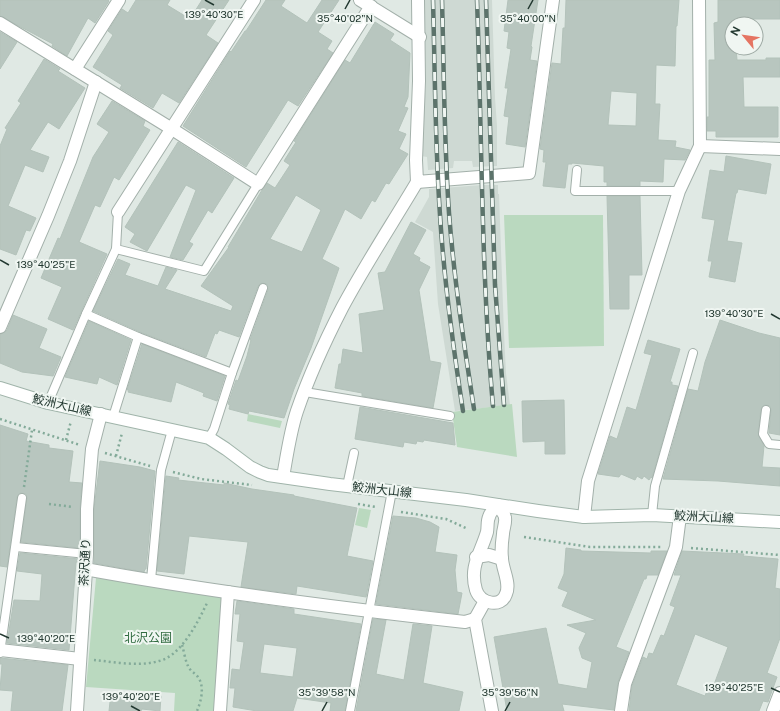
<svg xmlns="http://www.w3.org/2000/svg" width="780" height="711" viewBox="0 0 780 711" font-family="'Public Sans','Noto Sans JP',sans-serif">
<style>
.built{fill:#ced9d3}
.green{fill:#bad9bf}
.building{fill:#b8c6bf;stroke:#b3c2ba;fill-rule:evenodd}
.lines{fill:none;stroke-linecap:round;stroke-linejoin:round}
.service-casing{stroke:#a3b0aa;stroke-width:10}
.minor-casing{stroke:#a3b0aa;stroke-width:14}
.tertiary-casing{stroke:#a3b0aa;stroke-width:14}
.secondary-casing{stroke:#a0b4aa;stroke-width:14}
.path{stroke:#83aa99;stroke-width:2.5;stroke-dasharray:2 3;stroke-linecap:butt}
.service{stroke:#fff;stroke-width:8}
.minor{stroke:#fff;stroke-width:12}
.tertiary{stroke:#fff;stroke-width:12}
.secondary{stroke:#fff;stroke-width:12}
.rail-casing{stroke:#5c736b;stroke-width:4.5}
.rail{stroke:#f0f6f2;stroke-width:3;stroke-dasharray:9;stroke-linecap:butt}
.ticks{fill:none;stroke:#223830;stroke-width:1.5}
.labels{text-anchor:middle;stroke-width:4;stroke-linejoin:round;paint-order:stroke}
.street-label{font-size:12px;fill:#223830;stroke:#f0f6f2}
.park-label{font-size:12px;fill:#306b40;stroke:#f0f6f2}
.ticks-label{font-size:10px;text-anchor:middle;fill:#223830;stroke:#f0f6f2;stroke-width:4;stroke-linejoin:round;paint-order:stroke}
</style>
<rect width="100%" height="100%" fill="#e0e9e4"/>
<!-- built -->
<g class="built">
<path d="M424,0H492L495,98L497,126V166L473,167L472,161H454L453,168L428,170L427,157L421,156L426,82Z"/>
<path d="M482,185H498V194H499L504,334L506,373L510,405L455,411L438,304L433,232L415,222L429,197V189Z"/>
</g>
<!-- green -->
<g class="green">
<path d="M504,215H603L604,346L509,348Z"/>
<path d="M512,404L517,457L457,447L452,412Z"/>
<path d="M248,414L282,421L280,428L247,421Z"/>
<path d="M359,508L371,510L367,528L355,525Z"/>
<path d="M96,578L218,593L222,600L214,711H174L175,693L86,687Z"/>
</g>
<!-- building -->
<g class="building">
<path d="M0,0H108L109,1L95,23L88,18L67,56L52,46L53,44L0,16Z"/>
<path d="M136,0H170L167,5L190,19L202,0H229L206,35L218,43L179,103L162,93L153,108L120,88L122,85L93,67L113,35L108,31L122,9L128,13Z"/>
<path d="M266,0H285L281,6L307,23L322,0H339L318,32L332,41L327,49L333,53L298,106L288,100L246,167L183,126L230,51L231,52L245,31H246Z"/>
<path d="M508,0H538L531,46L532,47L530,60L537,61L525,147L506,144L509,117L504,116L508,88H505L511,49L507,48L509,32L504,31Z"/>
<path d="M566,0H679L677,26H676L675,66L656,65L655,104H660L658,140L676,141L675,147L690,150L685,160L664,159L663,182L640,181V186H607V182H604V166L572,163V164H568L565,188L543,186L546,162H543L544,150L540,149L552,63L561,64L563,28H565ZM611,91L637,93L636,126L608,125Z"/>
<path d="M718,0H780V19H750V24H732V48H736L737,60H766V58H780V77H743L744,107H778V137H716V131H707V117H709V60H715L714,23L718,22Z"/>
<path d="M375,22L394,34L390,40L410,53L408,97L404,107L408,108L398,131L406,134L399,149L408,154L389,184L386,183L375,202L372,200L361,219L345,209L322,259L339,268L311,348L294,389L284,418L249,411L248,414L229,409L230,405L228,404L236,380L238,381L247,356L251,340H250L268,290L267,284L262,283L258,286L239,337L219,330L217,334L215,333L206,357L140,332L93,311L118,259L130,264L125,275L158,286L166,267L177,270L165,289L231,311L233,306L201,286L229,247H228L262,190L267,183L275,188L290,165L284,161L296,142L294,141L345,60L350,63ZM296,195L321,210L302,252L270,239Z"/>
<path d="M0,32L17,42L0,69Z"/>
<path d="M44,59L60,69L58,71L85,88L59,129L48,122L30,150L49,157L43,172L25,165L8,206L36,218L30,231L26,230L16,255L0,249V146L7,129L5,128L21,103L18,101Z"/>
<path d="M112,101L145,121L143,126L150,130L119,180L114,177L100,207L95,205L79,242L107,254L73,330L48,319L62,287L41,278L58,238L60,239L93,157L109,132L97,124Z"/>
<path d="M178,142L234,178L212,213L208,210L189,242L193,244L183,260L170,257L196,190L186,185L147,251L130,242L135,234L125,227Z"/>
<path d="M726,156L771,164L766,194L738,189L737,193H736L727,241L742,243L735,282L709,277L712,261H708L715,220L702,218L710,170L724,172Z"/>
<path d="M607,196H640L642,275H629V309H610Z"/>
<path d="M411,222L426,230L413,254L420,258L419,261L430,267L419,290L430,361L441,363L433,408L362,396V393L335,388L339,364H341L343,349L363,353L359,314L384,310L378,273L385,272Z"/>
<path d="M13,315L47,329L39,348L61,357L53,376L22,372L0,363V334L4,333L7,330Z"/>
<path d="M720,320L759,333L780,338V435L769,433L771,410L770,406L766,405H764L761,409L758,433L764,446L762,467L780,468V486L718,481L663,479L688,389L698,391L705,362Z"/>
<path d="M89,321L131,340L117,385L99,377L97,384L65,377Z"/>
<path d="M648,340L680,349L670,382H672V385L678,386L652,478L651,477L649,480L644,476L642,479L637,476L635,480L621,474L619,477L598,474L610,436L617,439L627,407L636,410L652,355L644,353Z"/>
<path d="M142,344L225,376L217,401L203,396L204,393L176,382L171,402L128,392L129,390H127Z"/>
<path d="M564,400L565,454H545V441L523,442L522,401Z"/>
<path d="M360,407L453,423L455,445L424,440L423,442L417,441L416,444L404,442L403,447L355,439Z"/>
<path d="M0,425L28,434L26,441L49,445V448L73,451L69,482L82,483L80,509V548L21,542L27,498L26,494L20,493L17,497L7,567L0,566Z"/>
<path d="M100,461L140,467L155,471L146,569H145L144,572L94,563V509Z"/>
<path d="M166,476L179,478L178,480L224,485V483L252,489L294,495V496L357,508L347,556L373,561L366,597L297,586L296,594L241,587L248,542L189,536L184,574L157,571Z"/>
<path d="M393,516L416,518L430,522L439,527L435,552L457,555L455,570L457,592L462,593L458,614L376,604Z"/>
<path d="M566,548L581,550V551L651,553V551H667L658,575H647L646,579H644L616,647L629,652L618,682L614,710L562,704L564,711H507L494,637L546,628L558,684L587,689L592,662L582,658L579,648L586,633L567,625L596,620L562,606L568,592L558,588L564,574Z"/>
<path d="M682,551L744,554L743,556L778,559L775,588L780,589V638L767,673L777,677L768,702L763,701L759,711H629L632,686L643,657L647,659L649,653L653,654L661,635L664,636L675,607L670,605L681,575H674ZM695,634L728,647L712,690L708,688L705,696L676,685Z"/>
<path d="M20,553L79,559V562H76L69,650L7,643L14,600L40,601L42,574L17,571Z"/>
<path d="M237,601L294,609V614L361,624L345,711H330L331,703L297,698L293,711H257L233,707L235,688H230L232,669L240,670L244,642L237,641L240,614H235ZM264,644L297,648L293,677L260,673Z"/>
<path d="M373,619L386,620L376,674L404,680L413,624L432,626L423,683L463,692L459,711H356Z"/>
<path d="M0,658L68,665L62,711H11L13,691L0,690L2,664H0Z"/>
<path d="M111,693L161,696L160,711L142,709L141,711H109Z"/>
</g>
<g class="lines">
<defs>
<g id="service">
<path d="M577,170L575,191H679"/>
<path d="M116,249L204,271L258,184"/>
<path d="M86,314L138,337L232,373"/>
<path d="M305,392L450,416"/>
<path d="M48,403L86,314L116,249L118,212"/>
<path d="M766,410L763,434L769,444L780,445"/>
<path d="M113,417L138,337"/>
<path d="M209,438L214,429L232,373L263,288"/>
<path d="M347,486L354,453"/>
<path d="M652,515L655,486L693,353"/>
<path d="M16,547L87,554"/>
<path d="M151,580L161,470L172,430"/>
<path d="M0,653L22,498"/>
<path d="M350,711L392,491"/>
</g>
<g id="minor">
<path d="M360,0L420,37"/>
<path d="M418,0L419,81L416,160L417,182L529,173L553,0"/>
<path d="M0,23L172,129L258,184L371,6"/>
<path d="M75,69L119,0"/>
<path d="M700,146L780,149"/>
<path d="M118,212L254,0"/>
<path d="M0,327L48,216L70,161L96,82"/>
<path d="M498,505C500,509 505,514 505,518C506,523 503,529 503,534C502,541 501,550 502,558C502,569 511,583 506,594C501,609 480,603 476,590C469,566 481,553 487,532C488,527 487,521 489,517C490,512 495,508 498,505Z"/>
<path d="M584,517L588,481L679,191L700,146L699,0"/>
<path d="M476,557L489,555L502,559"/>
<path d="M85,569C211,592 338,608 465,622L475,619"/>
<path d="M485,601L475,619L492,711"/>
<path d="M0,650L80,659"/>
<path d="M77,711L87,554V509L92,449L101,414"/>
<path d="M220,711L228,592"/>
<path d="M621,711L625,684L676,547L680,516"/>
<path d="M773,711L780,693"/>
</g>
<path id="tertiary" d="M283,477C287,455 290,432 297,411C309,376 325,341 342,308C365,265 392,224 417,182"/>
<path id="secondary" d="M0,388L48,403L209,438L226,449L250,467L260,472L268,475L330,484L466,500L538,511L584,517L652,515L780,522"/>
</defs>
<!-- service casing -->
<use href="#service" class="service-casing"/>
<!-- minor casing -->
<use href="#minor" class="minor-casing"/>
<!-- tertiary casing -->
<use href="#tertiary" class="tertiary-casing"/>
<!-- secondary casing -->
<use href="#secondary" class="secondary-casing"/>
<!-- path -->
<g class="path">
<path d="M0,419L80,445"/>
<path d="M66,440L71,421"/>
<path d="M105,453L150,466"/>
<path d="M116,456L122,433"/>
<path d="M173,472L201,479L252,485"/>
<path d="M24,487L32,430"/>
<path d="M49,504L73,507"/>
<path d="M358,504L376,507"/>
<path d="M401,512L446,519L468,529"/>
<path d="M524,537L590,547H662"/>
<path d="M691,548L780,555"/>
<path d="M182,645C184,651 185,660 188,666C190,671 195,673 198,677C205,687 201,701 197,711"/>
<path d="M94,660C115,662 139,667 159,661C181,656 198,622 207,603"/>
</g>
<!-- service -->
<use href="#service" class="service"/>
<!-- minor -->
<use href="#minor" class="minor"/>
<!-- tertiary -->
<use href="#tertiary" class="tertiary"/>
<!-- secondary -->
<use href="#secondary" class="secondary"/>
<defs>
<g id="rail">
<path d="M433,0C435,72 435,143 440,215C444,281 453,346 463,411"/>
<path d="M442,0C444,71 444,142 449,213C454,279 464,344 474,409"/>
<path d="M477,0C482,136 481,271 493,406"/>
<path d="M486,0L495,285L504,405"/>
</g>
</defs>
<!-- rail casing -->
<use href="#rail" class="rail-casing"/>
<!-- rail -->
<use href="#rail" class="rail"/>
</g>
<!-- ticks -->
<path class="ticks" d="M205,0L214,5M345,9L350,0M528,9L533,0M0,260L9,265M771,314L780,319M0,634L9,638M771,688L780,692M131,706L140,711M322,711L327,702M505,711L510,702"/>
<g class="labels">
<!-- street labels -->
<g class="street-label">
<text transform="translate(62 405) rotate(13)" y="4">鮫洲大山線</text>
<text transform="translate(382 490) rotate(6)" y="4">鮫洲大山線</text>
<text transform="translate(704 517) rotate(3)" y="4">鮫洲大山線</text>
<text transform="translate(85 562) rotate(-87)" y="4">茶沢通り</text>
</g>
<!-- park labels -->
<g class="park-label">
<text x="148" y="642">北沢公園</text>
</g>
</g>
<g class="ticks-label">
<text x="214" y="18">139°40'30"E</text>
<text x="345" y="22">35°40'02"N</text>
<text x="528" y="22">35°40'00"N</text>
<text x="46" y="268">139°40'25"E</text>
<text x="734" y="317">139°40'30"E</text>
<text x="46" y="642">139°40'20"E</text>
<text x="734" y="691">139°40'25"E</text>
<text x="327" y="696">35°39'58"N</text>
<text x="510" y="696">35°39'56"N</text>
<text x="131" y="700">139°40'20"E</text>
</g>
<!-- north arrow -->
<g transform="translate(744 36) rotate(299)"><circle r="19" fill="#f0f6f2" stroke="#9eaaa4"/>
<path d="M0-3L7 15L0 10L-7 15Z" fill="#e57462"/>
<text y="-6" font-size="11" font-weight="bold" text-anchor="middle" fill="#223830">N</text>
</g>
</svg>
